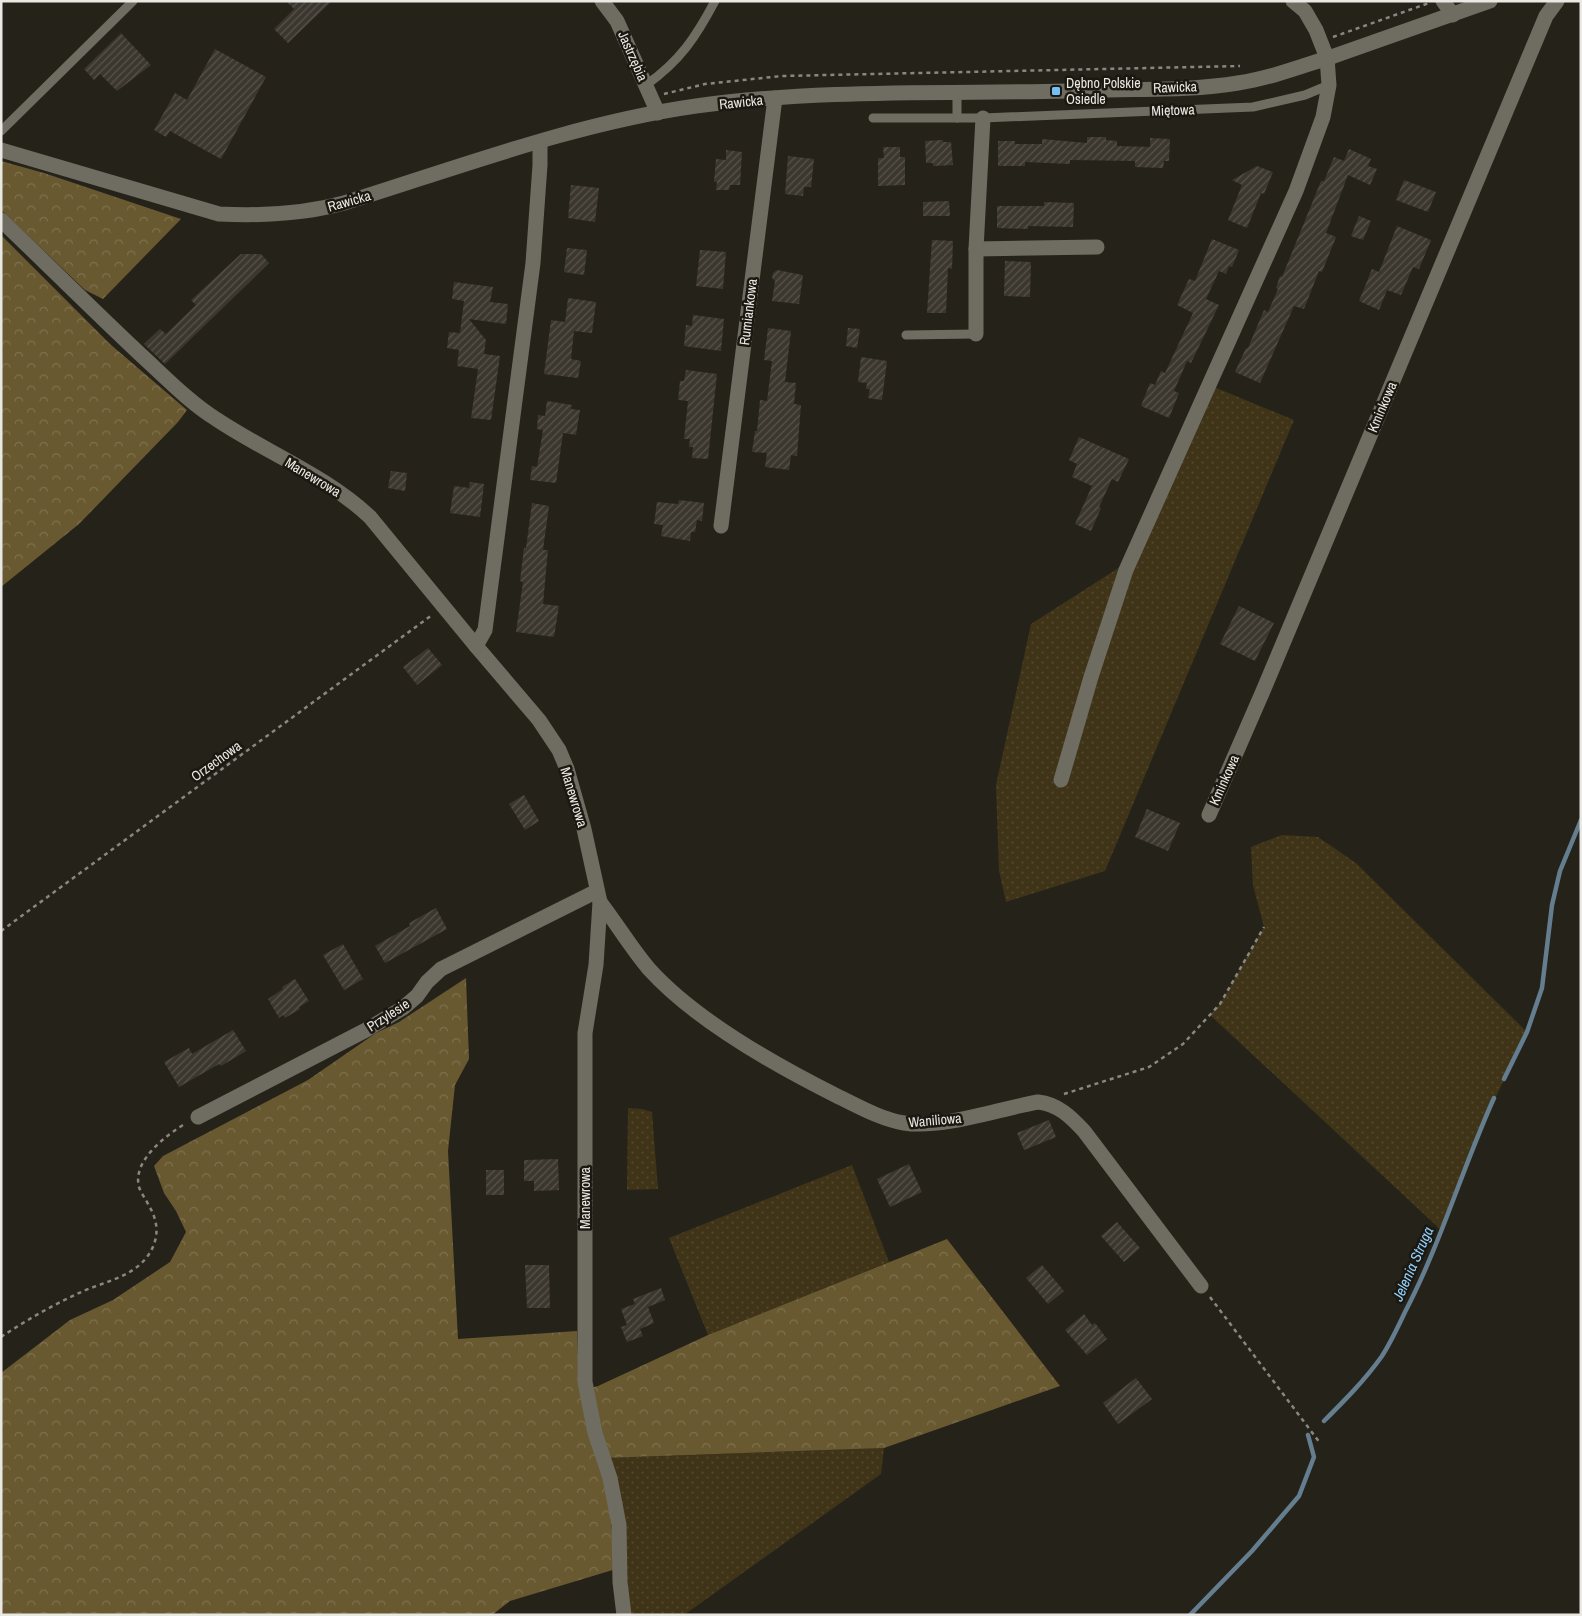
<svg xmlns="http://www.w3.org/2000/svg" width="1582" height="1616" viewBox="0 0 1582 1616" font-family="'Archivo Narrow',sans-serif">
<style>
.grass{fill:url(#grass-dots)}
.forest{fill:url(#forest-crowns)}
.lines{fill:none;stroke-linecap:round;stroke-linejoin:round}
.stream{stroke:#647e8f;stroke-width:4.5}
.building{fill:url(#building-hatch)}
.path{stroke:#8a8780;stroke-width:2.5;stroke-dasharray:4 4;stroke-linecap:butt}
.lane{stroke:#6f6c62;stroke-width:9}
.street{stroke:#6f6c62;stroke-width:15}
.poi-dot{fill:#74c0f6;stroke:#1b1811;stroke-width:2}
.labels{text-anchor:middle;stroke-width:5;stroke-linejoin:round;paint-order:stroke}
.street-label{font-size:14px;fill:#eae8e2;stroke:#1b1811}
.poi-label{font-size:14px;fill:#eae8e2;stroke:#1b1811;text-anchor:start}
.water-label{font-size:15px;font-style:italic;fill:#91d0fe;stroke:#1b1811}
</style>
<defs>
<pattern id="grass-dots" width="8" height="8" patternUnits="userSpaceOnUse" patternTransform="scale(1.25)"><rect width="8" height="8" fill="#3f3417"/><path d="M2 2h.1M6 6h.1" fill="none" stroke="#52482d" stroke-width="1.8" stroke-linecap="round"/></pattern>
<pattern id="forest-crowns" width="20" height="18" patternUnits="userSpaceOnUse" patternTransform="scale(1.25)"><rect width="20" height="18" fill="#685930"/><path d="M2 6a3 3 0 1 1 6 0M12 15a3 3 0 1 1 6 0" fill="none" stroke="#7e714e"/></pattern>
<pattern id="building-hatch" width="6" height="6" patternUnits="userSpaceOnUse" patternTransform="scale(1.25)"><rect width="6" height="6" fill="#3b372f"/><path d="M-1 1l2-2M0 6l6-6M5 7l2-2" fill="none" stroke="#58544d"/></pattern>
</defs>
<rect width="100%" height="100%" fill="#25221a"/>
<!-- grass -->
<g class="grass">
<path d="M1209,385L1294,420L1105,871L1006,902L999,871L996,785L1031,624L1120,567Z"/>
<path d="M1282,835L1318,837L1356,863L1527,1032L1476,1138L1441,1230L1210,1015L1220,1004L1264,927L1253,885L1251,847Z"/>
<path d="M628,1108L642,1109L652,1112L658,1189L627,1190Z"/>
<path d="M852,1165L889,1262L708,1335L669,1238Z"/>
<path d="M884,1448L881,1474L684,1615H625L604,1458Z"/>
</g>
<!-- forest -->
<g class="forest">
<path d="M1,161L44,173L181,219L103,299L85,290L1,210Z"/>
<path d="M1,235L110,344L187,410L178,422L79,524L1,587Z"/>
<path d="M466,978L469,1059L455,1085L448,1151L458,1339L577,1331L579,1391L598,1386L708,1335L947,1239L1060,1386L884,1448L604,1458L616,1569L510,1601L492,1615H1V1373L70,1320L113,1300L170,1262L186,1232L176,1211L164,1193L154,1166L163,1156L308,1080L376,1033L399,1022Z"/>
</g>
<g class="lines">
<!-- stream -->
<g class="stream">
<path d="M1504,1079L1527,1032L1542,988L1552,905L1560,871L1581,820"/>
<path d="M1324,1421C1345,1400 1365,1380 1382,1356C1391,1342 1398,1327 1405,1312C1441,1243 1462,1169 1494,1098"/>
<path d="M1190,1615L1252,1551L1299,1496L1314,1457L1308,1435"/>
</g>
</g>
<!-- building -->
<g class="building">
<path d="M286,1H332L288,43L274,29L294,9Z"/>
<path d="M121,33L151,65L117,91L100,74L94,80L84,69Z"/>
<path d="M215,49L266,77L221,159L170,131L166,137L154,130L175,93L187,100Z"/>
<path d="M1087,137H1106V140L1117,141V146L1150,147V138L1170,139L1169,161H1164L1163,168L1135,167V161L1070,160V164L1025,162V166H998V141H1015V144H1042V139L1087,143Z"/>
<path d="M943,140V142H951L953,165L933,166V163H926L925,141Z"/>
<path d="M883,147H900V157H905V185L878,186V158H884Z"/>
<path d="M1349,149L1371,159L1368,166L1377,169L1370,185L1348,175L1326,233L1336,237L1322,272L1319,271L1304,309L1294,306L1260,383L1235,372L1246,348H1248L1264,310L1268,312L1278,289L1276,288L1280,276L1282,277L1321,181H1324L1334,157L1344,161Z"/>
<path d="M726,150L742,152L740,185H730L729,190H716L717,182H714L716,159L726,160Z"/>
<path d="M788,156L814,159L811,187H804L803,196L785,194Z"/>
<path d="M1257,166L1273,172L1264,194L1261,193L1247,228L1228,220L1242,185L1232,180Z"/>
<path d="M1404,180L1436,192L1428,212L1396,200Z"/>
<path d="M571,185L599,188L595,222L568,218Z"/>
<path d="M949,201L950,216H923V202Z"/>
<path d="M1044,202L1074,203L1073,227L1028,226V229L997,228V206H1044Z"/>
<path d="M1359,216L1371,221L1363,240L1351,236Z"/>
<path d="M1397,226L1431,240L1419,269L1413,267L1401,295L1387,290L1379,310L1359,301L1372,269L1379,272Z"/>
<path d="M1212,239L1239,250L1232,267L1229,266L1226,274L1219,271L1206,299L1219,305L1191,363L1187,361L1174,391L1179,393L1169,418L1141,406L1150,383L1155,385L1161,371L1165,373L1193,313L1177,305L1189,279L1195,281Z"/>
<path d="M932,240L953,241L952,269L948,268L946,313H927Z"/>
<path d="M567,248L587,250L584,275L564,272Z"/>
<path d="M700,250L726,252L723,289L696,286Z"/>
<path d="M241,254H261L269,263L165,364L144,344L160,329L166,334L196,305L191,300Z"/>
<path d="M1005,261L1031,262L1030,297L1004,296Z"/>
<path d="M777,270L803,275L799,304L772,301L775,281L772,278L773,273Z"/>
<path d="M454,282L493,287L490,302L508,304L506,324L469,319L486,340L484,354L500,356L491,420L471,418L478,369L457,366L459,350L447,348L449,332L460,333L464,301L452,299Z"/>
<path d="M568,298L596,302L592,333L574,331L571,359L581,361L578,378L544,374L551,320L565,322Z"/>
<path d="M693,315L724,319L721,351L684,346L686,325L692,326Z"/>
<path d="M768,328L791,331L785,382L796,383L794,404L801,405L797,456L791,455L789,470L765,467L767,453L752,452L755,431H757L760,400L767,401L772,361L764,360Z"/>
<path d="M848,328L860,329L857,348L846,346Z"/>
<path d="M861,357L887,361L882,400L868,398L870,389H866L867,383L858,382Z"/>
<path d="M686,370L717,374L708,459L692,458L693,447H689L690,439H684L688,401L678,400L680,381H684Z"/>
<path d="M547,401L572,405L571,409L580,410L576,435L563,433L556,483L530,480L532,466L537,467L543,430L537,429L538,415L545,416Z"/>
<path d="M1079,437L1129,459L1118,482L1112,479L1099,507L1101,508L1091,531L1075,524L1092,486L1072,477L1077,464L1069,460Z"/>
<path d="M391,471L407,473L405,491L388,488Z"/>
<path d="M470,482L484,484L480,517L450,513L454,486L469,488Z"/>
<path d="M679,500L704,503L702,521L697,520L695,532H691L690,541L661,536L663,525L654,524L657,502L678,504Z"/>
<path d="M532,503L549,506L543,550H548L543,604L559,606L554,637L516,632L523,582L520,581L524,548H526Z"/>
<path d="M1239,606L1274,623L1255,661L1220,644Z"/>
<path d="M428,648L442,665L417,685L403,667Z"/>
<path d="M524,795L539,821L525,830L509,804Z"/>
<path d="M1147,809L1180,823L1168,851L1135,837Z"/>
<path d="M436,908L447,929L385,963L375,946L410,926L409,923Z"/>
<path d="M343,944L363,979L344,990L323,955Z"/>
<path d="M295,979L309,1001L299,1007L300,1009L285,1018L283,1015L279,1018L268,999L283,989L282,987Z"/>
<path d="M233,1030L246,1051L221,1066L219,1064L179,1087L164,1062L189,1048L192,1054Z"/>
<path d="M1049,1120L1056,1137L1024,1150L1017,1133Z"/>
<path d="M558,1159L559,1190L534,1191V1181H524V1160Z"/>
<path d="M909,1164L922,1192L890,1207L877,1179Z"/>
<rect x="486" y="1170" width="18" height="25"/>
<path d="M1117,1222L1140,1248L1124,1262L1101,1236Z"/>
<path d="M525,1265H549L550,1308H527Z"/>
<path d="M1042,1265L1064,1291L1048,1304L1026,1278Z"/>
<path d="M661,1288L665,1300L648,1307L654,1323L640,1329L643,1336L627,1342L621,1327L627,1325L621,1309L635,1304L633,1299Z"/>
<path d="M1084,1314L1092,1325L1095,1323L1107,1339L1087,1355L1065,1330Z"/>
<path d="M1136,1378L1152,1399L1118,1424L1103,1403Z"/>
</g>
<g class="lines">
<!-- path -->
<g class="path">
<path d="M1333,37L1429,3"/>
<path d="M664,94L705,84L782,76L1240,66"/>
<path d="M1,931L432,615"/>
<path d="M1064,1094L1149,1067L1183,1044L1220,1004L1264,927"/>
<path d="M1210,1297L1320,1443"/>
<path d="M1,1337C25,1321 51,1306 77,1294C101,1282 130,1279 147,1257C160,1239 159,1222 148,1204C145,1198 141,1193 139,1187C132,1160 167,1135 186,1123"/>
</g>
<!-- lane -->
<g class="lane">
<path d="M646,85C680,61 696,37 715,1"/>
<path d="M873,118H983L1253,107L1305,95L1329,85"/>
<path d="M957,118V92"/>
<path d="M1,131L133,1"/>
<path d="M906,335L976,334"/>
</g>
<!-- street -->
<g class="street">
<path d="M602,1L617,21L658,113"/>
<path d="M1443,1L1453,15"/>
<path d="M1,150L219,214C260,216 304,214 344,203C460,167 576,123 696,106C833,87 971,95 1108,90C1151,89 1196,90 1238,83C1271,78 1302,66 1334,56C1386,38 1438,19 1490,1"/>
<path d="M1,220C48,265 94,311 141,355C165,377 189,402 216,419C267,453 325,475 370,517L476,646L539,720L559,750L567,769L584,829L600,902L596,965L585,1033V1382L595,1433L610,1478L619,1525L620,1582L624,1615"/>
<path d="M976,249L1097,247"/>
<path d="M976,334V249L983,118"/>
<path d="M721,526L775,98"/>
<path d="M476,646L485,630L533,263L540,165V142"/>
<path d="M1061,780L1091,677L1126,570L1296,191L1323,117L1329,85L1327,58L1316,30L1305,11L1293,1"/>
<path d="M1209,815L1263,691L1546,16L1557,1"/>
<path d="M600,902C617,924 631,948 649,969C696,1021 775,1065 837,1096C858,1106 880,1119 904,1123C943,1129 998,1109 1038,1102C1058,1104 1071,1117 1084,1131L1201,1286"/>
<path d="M198,1117L366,1030L403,1008L417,996L427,982L441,969L597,891"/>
</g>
</g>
<!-- markers -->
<rect class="poi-dot" x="1051" y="86" width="10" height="10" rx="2.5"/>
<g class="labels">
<!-- street labels -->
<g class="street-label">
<text transform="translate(633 56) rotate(66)" y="5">Jastrzębia</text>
<text transform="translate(1175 87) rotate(-2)" y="5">Rawicka</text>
<text transform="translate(741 102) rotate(-6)" y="5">Rawicka</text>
<text transform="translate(1173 110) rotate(-2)" y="5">Miętowa</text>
<text transform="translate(349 201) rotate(-16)" y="5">Rawicka</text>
<text transform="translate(748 312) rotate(-83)" y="5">Rumiankowa</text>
<text transform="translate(1382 407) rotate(-67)" y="5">Kminkowa</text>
<text transform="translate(313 477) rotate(31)" y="5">Manewrowa</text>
<text transform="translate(216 761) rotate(-36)" y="5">Orzechowa</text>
<text transform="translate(1224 780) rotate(-66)" y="5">Kminkowa</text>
<text transform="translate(574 797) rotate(73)" y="5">Manewrowa</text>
<text transform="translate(388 1015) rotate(-33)" y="5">Przylesie</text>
<text transform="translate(935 1120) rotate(-5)" y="5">Waniliowa</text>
<text transform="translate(585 1198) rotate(-90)" y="5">Manewrowa</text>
</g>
<!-- poi labels -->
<g class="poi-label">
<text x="1066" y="88">Dębno Polskie<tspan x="1066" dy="16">Osiedle</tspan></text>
</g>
<!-- water labels -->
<g class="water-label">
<text transform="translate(1413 1264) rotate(-66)" y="5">Jelenia Struga</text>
</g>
</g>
<!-- border -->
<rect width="1582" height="1616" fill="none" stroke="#eae8e2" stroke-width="5"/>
</svg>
